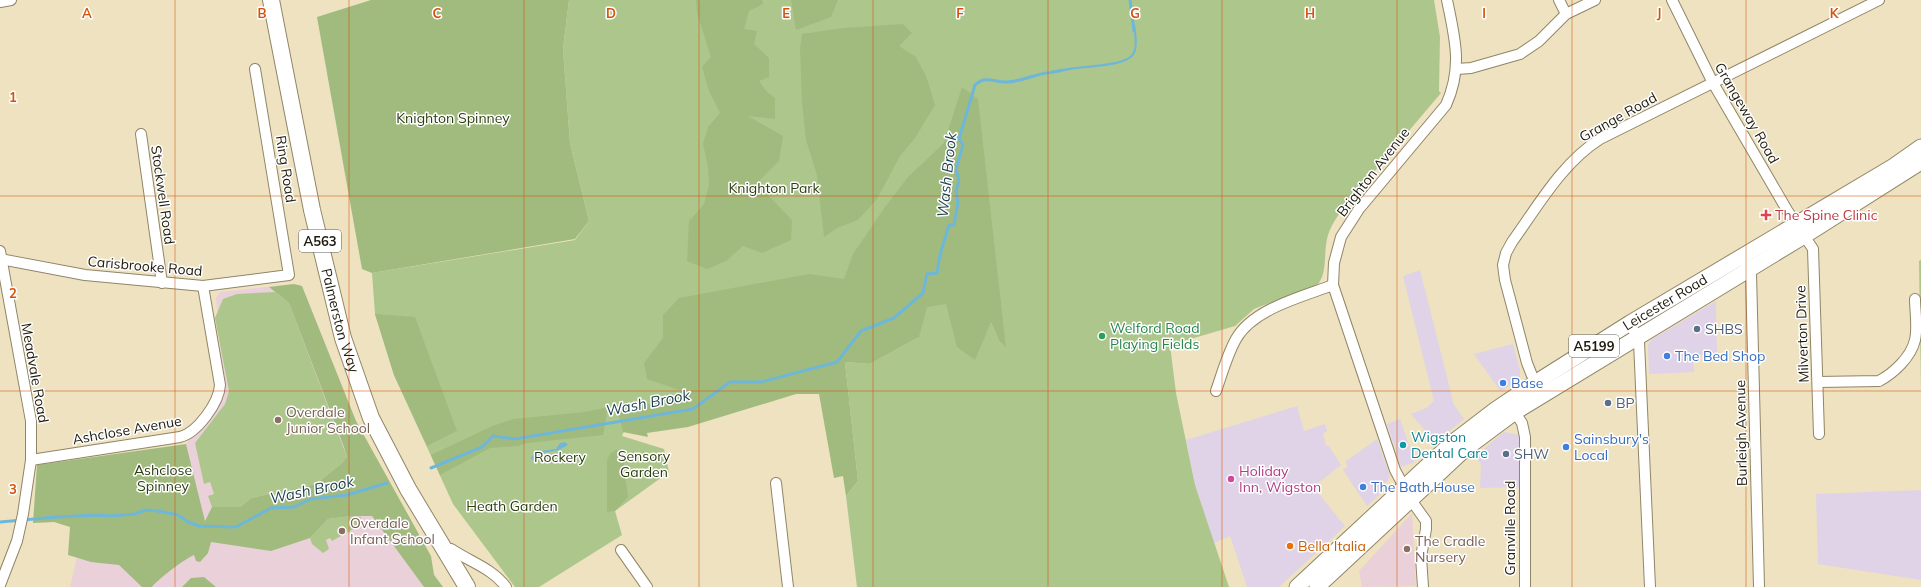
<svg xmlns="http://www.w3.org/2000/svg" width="1921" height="587" viewBox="0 0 1921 587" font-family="Mulish,sans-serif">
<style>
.commercial{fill:#e0d3e7}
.education{fill:#ead1d9}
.green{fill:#adc68c;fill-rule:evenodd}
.forest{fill:#a1bb7e}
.water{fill:#6eb7d9}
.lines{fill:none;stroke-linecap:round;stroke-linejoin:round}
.stream{stroke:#6eb7d9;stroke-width:3}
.minor-casing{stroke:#908566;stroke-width:12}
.primary-casing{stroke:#908566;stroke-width:17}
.trunk-casing{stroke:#908566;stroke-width:18}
.minor{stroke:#fff;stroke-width:10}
.primary{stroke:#fff;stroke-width:15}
.trunk{stroke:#fff;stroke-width:16}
.grid{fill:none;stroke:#d4530c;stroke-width:1;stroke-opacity:0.55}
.health-dot{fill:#e0444e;stroke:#fff;stroke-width:1.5}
.service-dot{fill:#5c6f8a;stroke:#fff;stroke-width:1.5}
.leisure-dot{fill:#2e9e5b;stroke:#fff;stroke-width:1.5}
.shop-dot{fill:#3f7fe0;stroke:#fff;stroke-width:1.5}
.education-dot{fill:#8d6e63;stroke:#fff;stroke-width:1.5}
.culture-dot{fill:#0f9aa8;stroke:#fff;stroke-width:1.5}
.hotel-dot{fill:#d1479c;stroke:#fff;stroke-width:1.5}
.food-dot{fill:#e8710a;stroke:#fff;stroke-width:1.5}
.labels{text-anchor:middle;stroke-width:3;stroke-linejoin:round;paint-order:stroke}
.shield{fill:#fff;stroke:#625f56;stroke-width:1}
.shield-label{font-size:13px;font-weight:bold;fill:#1e1a0e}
.street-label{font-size:14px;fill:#1e1a0e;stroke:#fff}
.park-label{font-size:14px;fill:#2c3d10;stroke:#fff}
.health-label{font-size:14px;fill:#be3a42;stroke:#fff;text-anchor:start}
.leisure-label{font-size:14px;fill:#27864d;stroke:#fff;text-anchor:start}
.service-label{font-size:14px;fill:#4e5e75;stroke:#fff;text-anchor:start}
.shop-label{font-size:14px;fill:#366cbe;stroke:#fff;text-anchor:start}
.education-label{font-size:14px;fill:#785e54;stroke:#fff;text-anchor:start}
.culture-label{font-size:14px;fill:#0d838f;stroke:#fff;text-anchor:start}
.hotel-label{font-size:14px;fill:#b23c85;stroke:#fff;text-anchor:start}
.food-label{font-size:14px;fill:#c56008;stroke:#fff;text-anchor:start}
.water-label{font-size:15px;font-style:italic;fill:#1b3d4c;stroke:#fff}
.grid-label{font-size:13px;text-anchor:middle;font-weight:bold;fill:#d4530c;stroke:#fff;stroke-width:3;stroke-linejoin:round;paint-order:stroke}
</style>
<rect width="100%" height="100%" fill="#eee2c0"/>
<!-- commercial -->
<g class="commercial">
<path d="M1420,270L1454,405L1464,419L1435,443L1411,414L1426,408L1434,401L1403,276Z"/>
<path d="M1716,301L1717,355H1693L1694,372L1649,374L1648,345L1651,340Z"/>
<path d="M1513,344L1520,370V378L1501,392L1474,354Z"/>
<path d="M1297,406L1304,431L1325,424L1327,432L1323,433L1326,446H1329L1341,465L1313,487L1345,526L1279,587H1247L1230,536L1214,543L1195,485L1186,440Z"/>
<path d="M1400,419L1415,462L1401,467L1387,424Z"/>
<path d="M1504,432L1520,435L1519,487L1480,488L1481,464L1475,456Z"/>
<path d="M1377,439L1390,476L1379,495L1367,506L1343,470L1348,466L1345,462Z"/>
<path d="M1921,490V580L1818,564L1816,494Z"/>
</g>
<!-- education -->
<g class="education">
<path d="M294,284L363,449L428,565L443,587H70L85,523L205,521L186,444L224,396L216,298L220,292Z"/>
<path d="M1412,513L1416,586L1362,587L1359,571Z"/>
</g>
<!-- green -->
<g class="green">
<path d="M569,0H1434L1440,37L1439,91L1441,93L1352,198C1342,209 1333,221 1328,235C1323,251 1328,272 1318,284L1254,309L1235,326L1170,345L1176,393L1195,485L1229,587H857L846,496L858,481L845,362L819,394H796L627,424L622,436L664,449L669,472L615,511L622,535L539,587H515L453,504L394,375L375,314L372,273L575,240L589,221L570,143L563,49ZM994,298L1005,347L999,341L991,323L974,360ZM917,338L870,364L846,362Z"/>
<path d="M1921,260V392L1919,261Z"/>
<path d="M275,292L289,303L347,457L342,463L316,484L251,498L240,507H212L208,496L214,494L210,482L204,484L195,443L225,404L229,391L215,318L223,299L237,294Z"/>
<path d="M352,516L361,517L359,526L332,541L330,538L326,540L329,549L323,553L312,544L310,538L328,519Z"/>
</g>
<!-- forest -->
<g class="forest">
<path d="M371,0H569L563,49L570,143L589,221L575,239L372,273L362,269L317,17Z"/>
<path d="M696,0H762L763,4L749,11L744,29L757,31L754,44L769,58V77L759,81L767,92L775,98V119L748,116L783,136L779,161L760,180L758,192L768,195L792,220L791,240L762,253L743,246L726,261L707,269L687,261L689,221L704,204L709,185L708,167L703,144L708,127L720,113L709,91L702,67L711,57L697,13Z"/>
<path d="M791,0H838L831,17L796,30Z"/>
<path d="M903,24L912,33L899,46L916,57L926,76L935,105L915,138L900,156L877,199L858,220L837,228L824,237L817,175L806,140L802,102L800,49L802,34L843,28Z"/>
<path d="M962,87L978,99L1006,348L999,341L991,323L975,360L957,347L946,304L927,307L919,337L870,364L845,362L858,481L846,496L843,476L834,478L819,394H796L688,427L647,433L648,437L623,432L619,416L621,410L664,401L682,391L647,379L644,363L663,338V315L679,298L809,274L844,279L853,254L885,207L908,177L944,143Z"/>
<path d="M294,284L302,286L356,421L431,556L434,575L443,587H424L372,516H352L328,519L310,538L271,551L211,542L208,553L200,562L196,561L194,555C186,558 157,580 152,587H142L119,565L91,562L68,555L70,527L54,522L33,523L37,465L186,444L205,521L212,507H240L251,498L316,484L342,463L347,457L344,447L289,303L269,287Z"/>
<path d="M375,314L415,317L457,431L427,446L394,375Z"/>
<path d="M608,407L603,435L528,443L518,446L490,448L440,475L431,455L490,427L513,419L585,412Z"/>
<path d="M616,450H622L628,497L615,511L607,512V460L610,454Z"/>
<path d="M204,577L216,587H182L191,578Z"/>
</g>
<!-- water -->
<g class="water">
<path d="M1135,24C1136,33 1139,47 1134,55C1125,67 1091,67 1077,69C1066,70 1054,75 1043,74C1061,64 1122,68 1132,54C1138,46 1132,33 1135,24Z"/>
<path d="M565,442L568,445L559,450L543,453L541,458L535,462L531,458L538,449L541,451L556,449L560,443Z"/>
</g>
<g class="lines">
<!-- stream -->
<g class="stream">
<path d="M1130,0L1134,31"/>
<path d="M431,468L482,447L493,436L515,439L693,409L730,382H761L837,362L861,331L894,318L923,293L927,274L937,273L940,255L949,225H954L958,203L956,191L959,181L956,169L963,145L959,139L975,85C985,75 994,82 1005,82C1016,83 1034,75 1046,73"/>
<path d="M0,522L57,517L97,515L110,516L135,514L145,510L158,511L178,515L188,522L199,526L236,527L271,508L294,507L311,499L347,495L387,483"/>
</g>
<defs>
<g id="minor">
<path d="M1559,0L1566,14"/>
<path d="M1672,0L1713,83L1787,210L1813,249L1819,434"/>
<path d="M0,2L11,0"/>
<path d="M1457,69L1471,68L1520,54L1539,41L1566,14L1595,0"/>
<path d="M141,134L162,283"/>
<path d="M0,251L31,421V460L23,514L17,541L0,585"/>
<path d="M0,259L85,275L203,286L289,275L255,69"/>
<path d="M1746,264L1751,274L1759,587"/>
<path d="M1630,323L1639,342L1650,587"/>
<path d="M1818,382L1879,381C1894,373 1911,357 1915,340C1918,327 1915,311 1915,299"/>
<path d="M1535,383L1527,363L1505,280L1503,265L1506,253L1512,242C1538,206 1562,163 1600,139L1879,0"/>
<path d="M1216,391C1222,374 1227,355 1236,339C1253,309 1301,297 1333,285"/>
<path d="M1512,408L1522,423L1525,437V587"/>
<path d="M31,460L180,437C197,433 219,403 220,385L203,286"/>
<path d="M776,483L788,587"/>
<path d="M451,549C470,562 492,568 506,587"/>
<path d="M621,550L647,587"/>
<path d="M1423,587L1421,557L1426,529V521L1411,500L1395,470L1333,285L1334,263L1341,237L1359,209L1446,105C1463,67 1455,39 1447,0"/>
</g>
<g id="primary">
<path id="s1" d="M1297,587L1452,443L1495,410L1535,383L1630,323L1894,166L1921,147"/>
<path d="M1317,587L1464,450L1515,412L1804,236L1921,162"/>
</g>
<g id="trunk">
<path id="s2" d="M271,0L312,210L343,338L371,418L408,489L467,587"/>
</g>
</defs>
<!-- minor casing -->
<use href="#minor" class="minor-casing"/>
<!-- primary casing -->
<use href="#primary" class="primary-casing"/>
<!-- trunk casing -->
<use href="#trunk" class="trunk-casing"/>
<!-- minor -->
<use href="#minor" class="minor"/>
<!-- primary -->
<use href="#primary" class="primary"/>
<!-- trunk -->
<use href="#trunk" class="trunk"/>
</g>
<!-- grid -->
<path class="grid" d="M175,0V587M349,0V587M524,0V587M699,0V587M873,0V587M1048,0V587M1222,0V587M1397,0V587M1572,0V587M1746,0V587M0,196H1921M0,391H1921"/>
<!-- markers -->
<path class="health-dot" d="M1764 209h4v4h4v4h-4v4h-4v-4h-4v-4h4z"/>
<g class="service-dot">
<circle cx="1697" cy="329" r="4"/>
<circle cx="1608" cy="403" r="4"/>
<circle cx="1506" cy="454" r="4"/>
</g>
<circle class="leisure-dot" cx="1102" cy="336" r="4"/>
<g class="shop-dot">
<circle cx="1667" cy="356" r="4"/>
<circle cx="1503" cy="383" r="4"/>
<circle cx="1566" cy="447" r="4"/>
<circle cx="1363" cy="487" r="4"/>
</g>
<g class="education-dot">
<circle cx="278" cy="420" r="4"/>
<circle cx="342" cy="531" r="4"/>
<circle cx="1407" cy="549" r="4"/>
</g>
<circle class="culture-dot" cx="1403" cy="445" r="4"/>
<circle class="hotel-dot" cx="1231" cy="479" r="4"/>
<circle class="food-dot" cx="1290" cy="546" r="4"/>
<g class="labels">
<!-- shield labels -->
<g class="shield">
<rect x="299" y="230" width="42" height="22" rx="3"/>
<rect x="1569" y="335" width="50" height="22" rx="3"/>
</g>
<g class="shield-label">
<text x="320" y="246">A563</text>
<text x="1594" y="351">A5199</text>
</g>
<!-- street labels -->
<g class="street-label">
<text transform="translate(1747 113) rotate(60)" y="5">Grangeway Road</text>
<text transform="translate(1618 117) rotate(-29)" y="5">Grange Road</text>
<text transform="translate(286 169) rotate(81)" y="5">Ring Road</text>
<text transform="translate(1373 172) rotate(-52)" y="5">Brighton Avenue</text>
<text transform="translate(163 195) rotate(82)" y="5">Stockwell Road</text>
<text transform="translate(145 266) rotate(5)" y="5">Carisbrooke Road</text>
<text dy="5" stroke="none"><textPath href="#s1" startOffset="467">Leicester Road</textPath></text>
<text dy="5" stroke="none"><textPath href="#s2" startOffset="328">Palmerston Way</textPath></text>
<text transform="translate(1802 334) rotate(-92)" y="5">Milverton Drive</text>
<text transform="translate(35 373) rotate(80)" y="5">Meadvale Road</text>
<text transform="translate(127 430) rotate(-10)" y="5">Ashclose Avenue</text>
<text transform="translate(1741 433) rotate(-91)" y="5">Burleigh Avenue</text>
<text transform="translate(1510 528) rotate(-90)" y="5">Granville Road</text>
</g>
<!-- park labels -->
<g class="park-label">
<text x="453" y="123">Knighton Spinney</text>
<text x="774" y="193">Knighton Park</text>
<text x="644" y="461">Sensory<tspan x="644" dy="16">Garden</tspan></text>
<text x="560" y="462">Rockery</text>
<text x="163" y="475">Ashclose<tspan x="163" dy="16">Spinney</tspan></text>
<text x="512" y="511">Heath Garden</text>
</g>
<!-- health labels -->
<g class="health-label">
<text x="1775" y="220">The Spine Clinic</text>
</g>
<!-- leisure labels -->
<g class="leisure-label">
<text x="1110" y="333">Welford Road<tspan x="1110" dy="16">Playing Fields</tspan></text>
</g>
<!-- service labels -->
<g class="service-label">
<text x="1705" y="334">SHBS</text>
<text x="1616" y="408">BP</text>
<text x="1514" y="459">SHW</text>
</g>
<!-- shop labels -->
<g class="shop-label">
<text x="1675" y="361">The Bed Shop</text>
<text x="1511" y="388">Base</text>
<text x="1574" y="444">Sainsbury's<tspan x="1574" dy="16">Local</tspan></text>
<text x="1371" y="492">The Bath House</text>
</g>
<!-- education labels -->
<g class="education-label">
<text x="286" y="417">Overdale<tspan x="286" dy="16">Junior School</tspan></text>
<text x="350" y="528">Overdale<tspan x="350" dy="16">Infant School</tspan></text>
<text x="1415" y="546">The Cradle<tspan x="1415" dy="16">Nursery</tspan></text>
</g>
<!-- culture labels -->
<g class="culture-label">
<text x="1411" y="442">Wigston<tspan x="1411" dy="16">Dental Care</tspan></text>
</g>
<!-- hotel labels -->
<g class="hotel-label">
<text x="1239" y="476">Holiday<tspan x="1239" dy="16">Inn, Wigston</tspan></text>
</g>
<!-- food labels -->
<g class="food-label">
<text x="1298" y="551">Bella Italia</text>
</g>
<!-- water labels -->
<g class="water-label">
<text transform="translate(947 175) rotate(-84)" y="5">Wash Brook</text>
<text transform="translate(648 403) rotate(-11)" y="5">Wash Brook</text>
<text transform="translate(312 490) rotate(-12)" y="5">Wash Brook</text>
</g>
</g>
<g class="grid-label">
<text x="87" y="18">A</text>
<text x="262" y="18">B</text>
<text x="437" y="18">C</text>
<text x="611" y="18">D</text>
<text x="786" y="18">E</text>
<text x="960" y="18">F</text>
<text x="1135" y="18">G</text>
<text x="1310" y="18">H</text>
<text x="1484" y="18">I</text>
<text x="1659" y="18">J</text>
<text x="1834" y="18">K</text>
<text x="13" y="102">1</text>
<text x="13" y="298">2</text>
<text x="13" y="494">3</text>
</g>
</svg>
